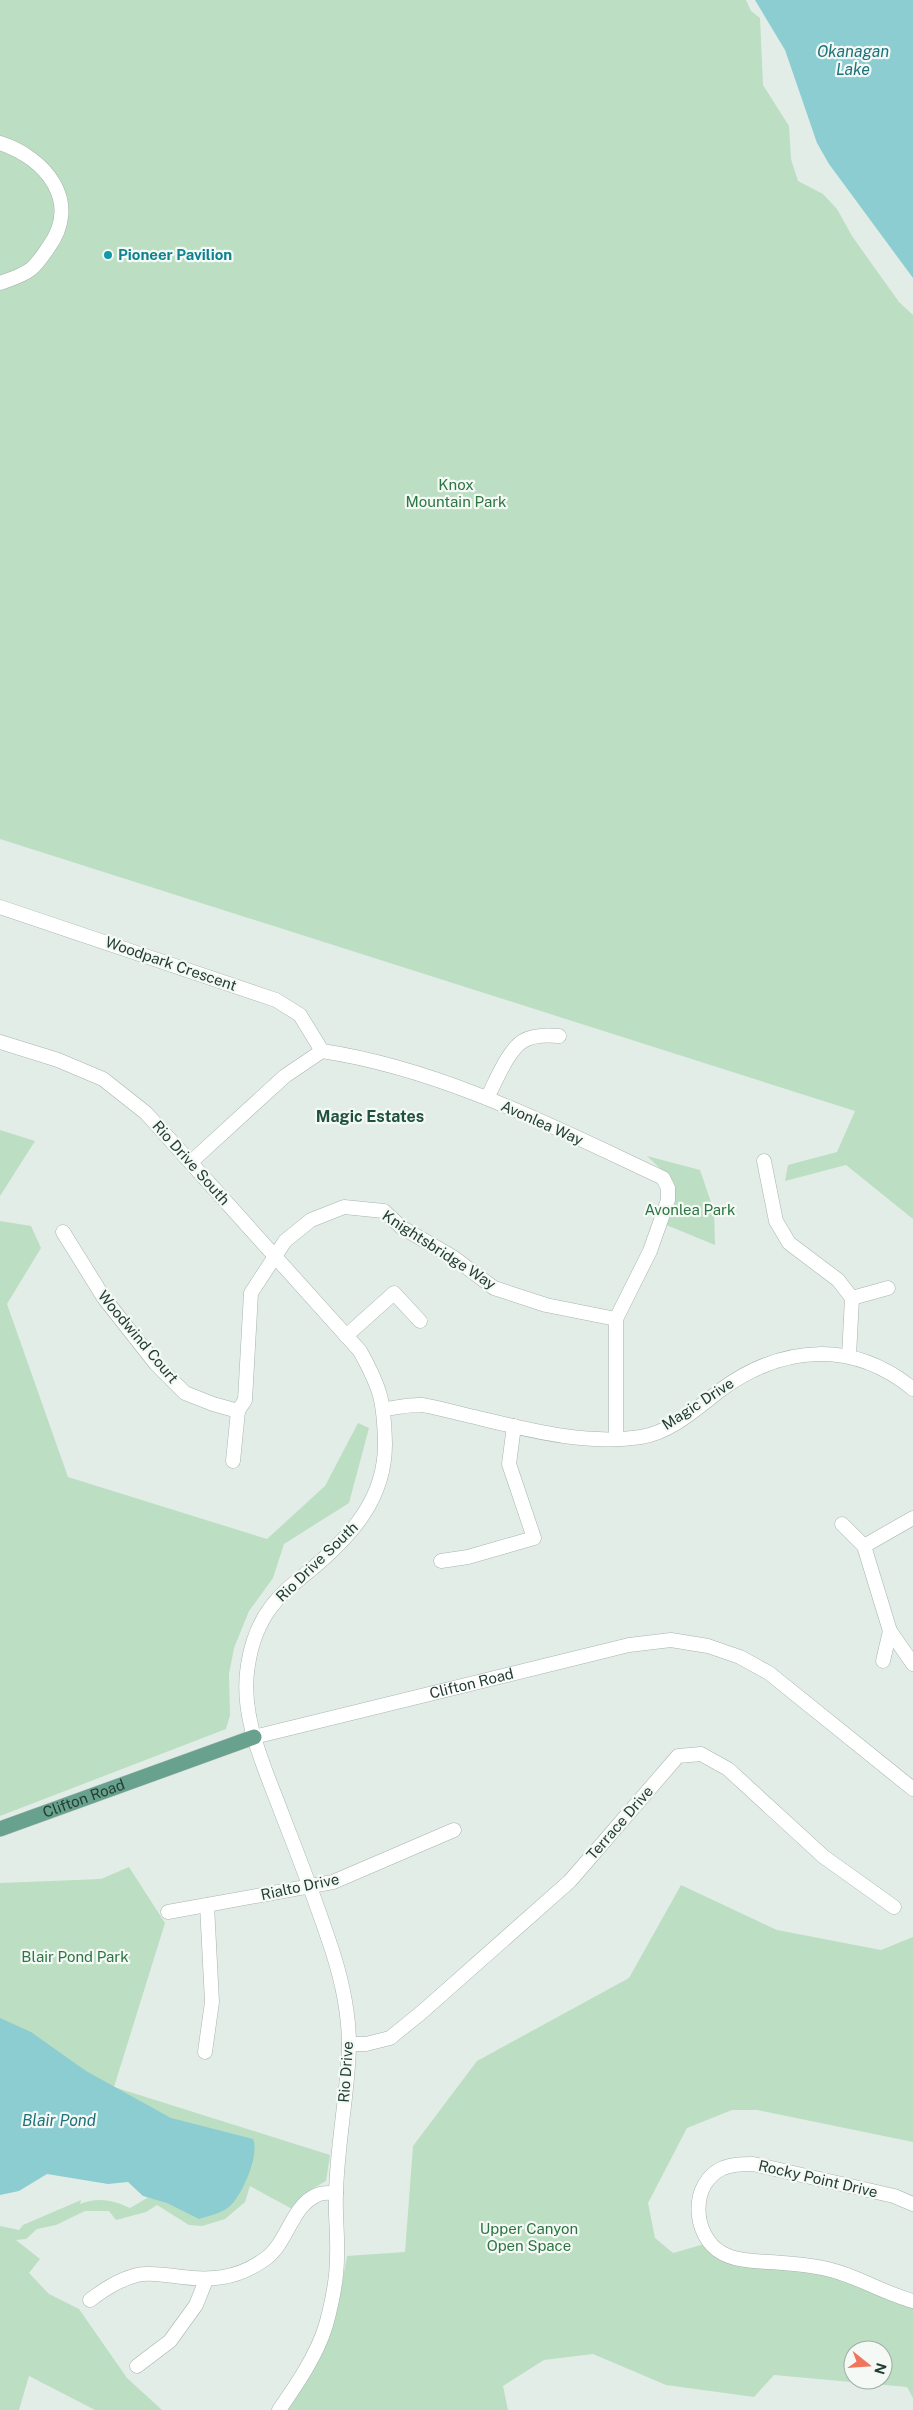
<svg xmlns="http://www.w3.org/2000/svg" width="913" height="2410" viewBox="0 0 913 2410" font-family="'Public Sans',sans-serif">
<style>
.green{fill:#bcdec2;fill-rule:evenodd}
.water{fill:#8ccdd1}
.lines{fill:none;stroke-linecap:round;stroke-linejoin:round}
.minor-casing{stroke:#a6b5ae;stroke-width:15}
.major-casing{stroke:#c1c9c6;stroke-width:16}
.minor{stroke:#fff;stroke-width:14}
.major{stroke:#68a28e;stroke-width:15}
.culture-dot{fill:#0f9aa8;stroke:#f4f9f6;stroke-width:2}
.labels{text-anchor:middle;stroke-width:4.5;stroke-linejoin:round;paint-order:stroke}
.culture-label{font-size:15px;font-weight:bold;fill:#0d838f;stroke:#f4f9f6;text-anchor:start}
.park-label{font-size:15px;fill:#2d7542;stroke:#f4f9f6}
.street-label{font-size:15px;fill:#233e34;stroke:#f4f9f6}
.water-label{font-size:16px;font-style:italic;fill:#1d737a;stroke:#f4f9f6}
.neighbourhood-label{font-size:16px;font-weight:bold;fill:#1f5140;stroke:#f4f9f6}
</style>
<rect width="100%" height="100%" fill="#e3ede8"/>
<!-- green -->
<g class="green">
<path d="M0,0H746L751,11L760,18L763,85L789,126L791,159L798,181L823,194L837,209L852,236L899,302L913,315V1219L846,1165L785,1181L788,1165L837,1152L855,1111L0,839Z"/>
<path d="M0,1130L35,1141L0,1196Z"/>
<path d="M647,1156L700,1170L714,1211L715,1245L659,1222L666,1174Z"/>
<path d="M0,1221L31,1226L41,1248L7,1304L68,1477L267,1539L325,1486L358,1423L369,1428L349,1503L284,1544L273,1578L249,1611L234,1648L229,1674L230,1715L226,1729L0,1816Z"/>
<path d="M129,1867L165,1923L114,2087L330,2155L326,2181L305,2193L292,2209L250,2186L245,2202L225,2219L202,2226L189,2225L157,2205L146,2212L116,2220L109,2211H85L56,2225L37,2229L26,2239L16,2240L40,2259L29,2273L49,2294L79,2309L127,2378L162,2410H95L29,2376L19,2410H0V2226L19,2230L23,2225L81,2200L80,2204C98,2197 112,2200 130,2208L154,2194L0,2028V1883L101,1879Z"/>
<path d="M681,1885L777,1930L881,1950L913,1937V2142L757,2110H732L687,2128L648,2203L655,2238L673,2253L708,2243L722,2255L813,2267L913,2303V2398L907,2387L774,2375L754,2397L666,2385L593,2354L544,2360L503,2386L508,2410H286L320,2358L338,2305L347,2256L405,2252L413,2146L477,2061L629,1978ZM853,2350H883V2380H853Z"/>
</g>
<!-- water -->
<g class="water">
<path d="M755,0H913V278L829,164L817,143L785,50Z"/>
<path d="M0,2018L31,2032L86,2071L171,2118L253,2139C260,2155 242,2196 229,2207C222,2213 208,2216 199,2219L167,2203L143,2196L128,2182L108,2184L47,2174L19,2191L0,2195Z"/>
</g>
<g class="lines">
<defs>
<g id="minor">
<path d="M0,143C46,158 82,202 48,248C43,255 38,263 31,269C22,276 11,279 0,283"/>
<path d="M0,907L276,1000L300,1015L322,1051"/>
<path d="M0,1042L58,1060L103,1079L146,1113L360,1351C381,1389 384,1401 385,1444C385,1498 353,1534 313,1568C298,1580 283,1591 271,1607C259,1623 251,1645 248,1665C239,1716 265,1768 282,1814C298,1855 314,1896 328,1938C340,1972 349,2009 349,2045C348,2094 337,2144 336,2194C335,2215 338,2236 337,2257C337,2279 332,2303 326,2325C317,2355 297,2384 279,2410"/>
<path d="M487,1098C495,1083 508,1050 523,1041C533,1035 548,1035 559,1036"/>
<path d="M764,1161L776,1221L789,1243L838,1280L852,1298L849,1356"/>
<path d="M191,1162L285,1076L322,1051C442,1069 554,1127 663,1178L668,1188V1200L650,1251L616,1319V1438"/>
<path d="M63,1232L104,1298L156,1364L185,1393L213,1404L238,1411"/>
<path d="M852,1298L888,1288"/>
<path d="M346,1336L394,1293L420,1321"/>
<path d="M384,1409C396,1408 410,1404 422,1405C436,1407 452,1412 466,1415C522,1428 583,1446 641,1437C672,1432 698,1407 722,1389C783,1345 853,1340 913,1389"/>
<path d="M233,1461L238,1411L245,1400L251,1293L285,1241L311,1220L344,1207L384,1211L401,1227L453,1257L494,1288L546,1305L616,1319"/>
<path d="M913,1518L864,1546L890,1631L913,1664"/>
<path d="M842,1524L864,1546"/>
<path d="M441,1561L468,1557L534,1538L509,1464L514,1426"/>
<path d="M883,1661L890,1631"/>
<path id="s1" d="M254,1737L629,1645L671,1640L708,1646L740,1657L769,1673L913,1789"/>
<path d="M168,1912L333,1882L454,1830"/>
<path d="M349,2044H366L390,2038L422,2012L570,1881L678,1756L701,1754L728,1769L824,1857L894,1907"/>
<path d="M205,2052L212,2002L207,1905"/>
<path d="M913,2204L894,2196L753,2164C743,2164 733,2164 723,2168C689,2183 692,2236 722,2253C736,2261 755,2261 770,2262C793,2264 816,2265 838,2272C864,2280 887,2294 913,2301"/>
<path d="M90,2300C105,2289 118,2280 137,2275C149,2272 162,2275 174,2276C209,2281 236,2280 265,2259C288,2243 291,2206 317,2195C322,2192 330,2193 336,2193"/>
<path d="M137,2366L170,2341L196,2305L206,2280"/>
</g>
<g id="major">
<path id="s2" d="M0,1829L254,1737"/>
</g>
</defs>
<!-- minor casing -->
<use href="#minor" class="minor-casing"/>
<!-- major casing -->
<use href="#major" class="major-casing"/>
<!-- minor -->
<use href="#minor" class="minor"/>
<!-- major -->
<use href="#major" class="major"/>
</g>
<!-- markers -->
<circle class="culture-dot" cx="108" cy="255" r="5"/>
<g class="labels">
<!-- culture labels -->
<g class="culture-label">
<text x="118" y="260">Pioneer Pavilion</text>
</g>
<!-- park labels -->
<g class="park-label">
<text x="456" y="490">Knox<tspan x="456" dy="17">Mountain Park</tspan></text>
<text x="690" y="1215">Avonlea Park</text>
<text x="75" y="1962">Blair Pond Park</text>
<text x="529" y="2234">Upper Canyon<tspan x="529" dy="17">Open Space</tspan></text>
</g>
<!-- street labels -->
<g class="street-label">
<text transform="translate(171 964) rotate(19)" y="5">Woodpark Crescent</text>
<text transform="translate(542 1123) rotate(24)" y="5">Avonlea Way</text>
<text transform="translate(191 1163) rotate(48)" y="5">Rio Drive South</text>
<text transform="translate(439 1250) rotate(33)" y="5">Knightsbridge Way</text>
<text transform="translate(138 1337) rotate(50)" y="5">Woodwind Court</text>
<text transform="translate(698 1404) rotate(-33)" y="5">Magic Drive</text>
<text transform="translate(317 1562) rotate(-44)" y="5">Rio Drive South</text>
<text dy="5" stroke="none"><textPath href="#s1" startOffset="224">Clifton Road</textPath></text>
<text dy="5" stroke="none"><textPath href="#s2" startOffset="89">Clifton Road</textPath></text>
<text transform="translate(620 1823) rotate(-49)" y="5">Terrace Drive</text>
<text transform="translate(300 1887) rotate(-12)" y="5">Rialto Drive</text>
<text transform="translate(346 2072) rotate(-86)" y="5">Rio Drive</text>
<text transform="translate(818 2179) rotate(13)" y="5">Rocky Point Drive</text>
</g>
<!-- water labels -->
<g class="water-label">
<text x="853" y="57">Okanagan<tspan x="853" dy="18">Lake</tspan></text>
<text x="59" y="2126">Blair Pond</text>
</g>
<!-- neighbourhood labels -->
<g class="neighbourhood-label">
<text x="370" y="1122">Magic Estates</text>
</g>
</g>
<!-- north arrow -->
<g transform="translate(868 2365) rotate(107)"><circle r="24" fill="#f4f9f6" stroke="#a0aea8"/>
<path d="M0-4L9 19L0 12L-9 19Z" fill="#f1745d"/>
<text y="-8" font-size="14" font-weight="bold" text-anchor="middle" fill="#233e34">N</text>
</g>
</svg>
